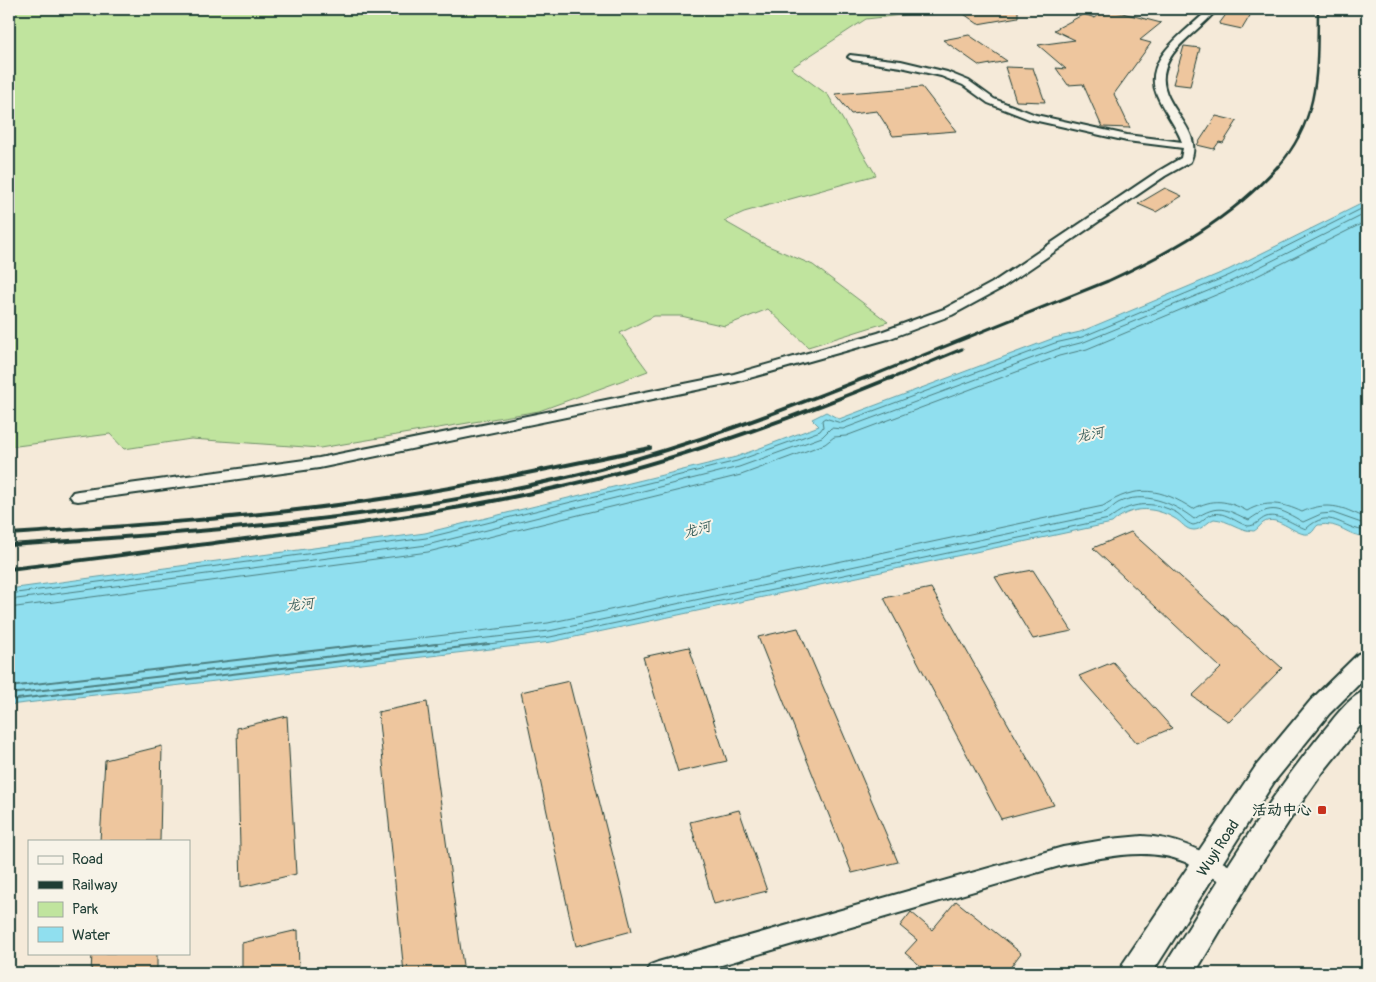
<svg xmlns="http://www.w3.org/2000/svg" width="1376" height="982" viewBox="0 0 1376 982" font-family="Pangolin,'LXGW WenKai TC',sans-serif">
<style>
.green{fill:#c0e49e;stroke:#709069}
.water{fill:#90dfef;stroke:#639ea4}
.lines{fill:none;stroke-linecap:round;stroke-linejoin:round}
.shore-far1{stroke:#4c7e7f;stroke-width:1}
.shore{stroke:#4c7e7f;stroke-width:2}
.building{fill:#eec69e;stroke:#1f3d34}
.minor-casing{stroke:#1f3d34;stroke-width:4}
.secondary-casing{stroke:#1f3d34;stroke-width:4}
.minor{fill:#f7f3e8;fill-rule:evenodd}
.secondary{fill:#f7f3e8;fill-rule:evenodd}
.rail-far2{stroke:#1f3d34;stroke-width:2.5}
.rail-far1{stroke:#1f3d34;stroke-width:3}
.rail{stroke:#1f3d34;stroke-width:4}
.poi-dot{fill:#c8321e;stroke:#f7f3e8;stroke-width:2}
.labels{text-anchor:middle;stroke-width:4;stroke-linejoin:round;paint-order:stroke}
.water-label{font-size:14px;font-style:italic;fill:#365d59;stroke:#f7f3e8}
.near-poi-label{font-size:15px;font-weight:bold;fill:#1f3d34;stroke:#f7f3e8;text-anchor:end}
.near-street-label{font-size:15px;fill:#1f3d34;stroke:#f7f3e8}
</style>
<rect width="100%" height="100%" fill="#f5ead9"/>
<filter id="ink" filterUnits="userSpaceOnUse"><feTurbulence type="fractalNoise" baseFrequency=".02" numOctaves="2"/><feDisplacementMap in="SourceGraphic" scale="10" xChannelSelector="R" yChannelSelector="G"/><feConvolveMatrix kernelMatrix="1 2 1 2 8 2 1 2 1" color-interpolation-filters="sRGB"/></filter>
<g filter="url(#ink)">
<!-- green -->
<path class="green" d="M9,9H933L937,11L866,19L791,68L828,95L876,175L744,212L724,221L766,245L813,265L888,322L808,347L768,309L725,326L681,316H654L620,333L648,371L539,411L320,448L191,439L124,449L110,434L9,447V419L13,396H9Z"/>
<!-- water -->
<path class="water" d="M1367,201V533L1365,536C1348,537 1340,521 1318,525C1315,527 1314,531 1311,533C1298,540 1278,512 1263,523C1260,525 1258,529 1254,531C1239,531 1229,520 1214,519C1207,522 1202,530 1194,530C1185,530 1182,522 1174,518C1153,506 1130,506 1112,523L551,642L9,705V589L425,533L736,457L819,426L812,419L826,412L839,419L1054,338L1080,332L1228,270Z"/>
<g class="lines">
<!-- shore-far1 -->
<g class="shore-far1">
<path d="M9,594L426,538L737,461L820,431L823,427L822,420L825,418L841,423L1055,343L1082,337L1230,275L1367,206"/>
<path d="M9,600L427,545L739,467L822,437L831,428L843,429L1057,349L1084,342L1232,281L1367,213"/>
<path d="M9,608L428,552L741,475L825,444L834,437L846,436L1059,356L1087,349L1235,287L1367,221"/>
<path d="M360,645L548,623L1103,506C1136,484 1161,488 1193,509C1213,498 1227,500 1247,511C1266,500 1283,503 1302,512C1319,504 1335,504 1352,512C1358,514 1361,517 1367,517"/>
<path d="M426,645L549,631L1106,513C1110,510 1114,505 1118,503C1143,490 1174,503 1194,519C1219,503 1225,509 1249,520C1272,503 1280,509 1303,522L1321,514L1333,513L1367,525"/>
<path d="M479,645L550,637L1109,519C1129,502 1153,500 1177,513C1183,517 1186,523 1193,525C1201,524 1203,518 1210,515C1223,509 1236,523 1248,526C1256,526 1259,520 1266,517C1280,513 1294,525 1306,529C1330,506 1341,529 1367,531"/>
</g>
<!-- shore -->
<g class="shore">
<path d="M9,687L371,644"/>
<path d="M9,694L437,644"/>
<path d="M9,700L489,644"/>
</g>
</g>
<!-- building -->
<g class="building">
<path d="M957,9H1018V17L978,24Z"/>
<path d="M1107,9L1161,23L1140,40L1151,43L1114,94L1130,128L1102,127L1083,84L1068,85L1056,68L1066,69L1038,45L1075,40L1054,30L1084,14L1095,18Z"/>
<path d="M1230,9H1254L1242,29L1219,24Z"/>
<path d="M969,35L1007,61L980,66L943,40Z"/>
<path d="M1184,46L1200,48L1190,86L1173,84Z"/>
<path d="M1005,67L1033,68L1045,102L1016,101Z"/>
<path d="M922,87L956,131L893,136L877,111L851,114L835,94Z"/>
<path d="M1216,116L1237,121L1223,143L1219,142L1214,149L1197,145Z"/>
<path d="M1165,188L1182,196L1156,212L1138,204Z"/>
<path d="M1131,532L1282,668L1229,722L1192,696L1221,668L1093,548Z"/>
<path d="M1033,570L1072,631L1033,639L995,577Z"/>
<path d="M931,588L1054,805L1001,819L884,598Z"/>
<path d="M798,628L898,862L852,873L758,637Z"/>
<path d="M689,647L727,761L678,772L643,657Z"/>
<path d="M1113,662L1172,728L1137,743L1079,676Z"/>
<path d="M569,681L632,931L576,946L521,692Z"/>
<path d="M427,702L464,973H404L378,712Z"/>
<path d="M287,716L296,874L241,887L237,728Z"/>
<path d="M162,746L160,841H100L105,760Z"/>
<path d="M739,810L767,891L714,904L690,822Z"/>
<path d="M956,901L1021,953L1006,973H929L905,953L917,940L900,926L911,912L932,930Z"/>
<path d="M298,930L299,973H242V943Z"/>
<path d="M92,953H157V973H91Z"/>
</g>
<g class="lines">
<defs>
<g id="minor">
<path d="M1209,9H1217C1201,30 1172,44 1165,70C1155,105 1207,129 1190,162L1165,176L1000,289L952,315L888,339L735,382L319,468L78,501L73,500L70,496L73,492L78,491L319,458L734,374L878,333L944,309L992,283L1157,172L1181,158L1183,148L1127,141L1029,119L988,103L963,85L941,76L901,67L853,60L848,57L850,55L901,61L947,72L969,81L994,99L1036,115L1127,135L1182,142C1176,125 1164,112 1157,95C1141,58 1188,31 1209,9Z"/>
<path d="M1142,836C1183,838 1208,855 1243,873L1246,880L1243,887L1236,889C1218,882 1203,870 1185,862C1147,846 1102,858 1063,865L694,973H647L650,965L658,962L1063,847L1110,839Z"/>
</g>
<g id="secondary">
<path d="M1367,651V676L1329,714L1274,782L1152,973H1120L1124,962L1256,766L1311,700L1358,654Z"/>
<path d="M1367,690V717L1323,772L1299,806L1253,876L1195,973H1163L1167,962C1216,885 1263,806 1321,734C1334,719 1349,696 1367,690Z"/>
</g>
</defs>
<!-- minor casing -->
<use href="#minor" class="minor-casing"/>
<!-- secondary casing -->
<use href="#secondary" class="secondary-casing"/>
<!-- minor -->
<use href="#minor" class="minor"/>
<!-- secondary -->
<use href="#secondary" class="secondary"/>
<!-- rail-far2 -->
<path class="rail-far2" d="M1277,168C1321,118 1317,70 1318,9"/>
<!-- rail-far1 -->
<g class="rail-far1">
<path d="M864,379L1108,281C1171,252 1231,219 1278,166"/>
<path d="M890,379L962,349"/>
</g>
<!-- rail -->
<g class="rail">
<path d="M9,534C129,526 248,518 367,501C462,488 556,467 650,448"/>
<path d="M9,545C207,532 407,518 600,469C691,445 779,412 867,377"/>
<path d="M9,569C88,560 166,549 245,539C367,523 489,506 609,475C706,450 800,415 893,377"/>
</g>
</g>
</g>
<!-- markers -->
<rect class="poi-dot" x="1317" y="805" width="10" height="10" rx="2.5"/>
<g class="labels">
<!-- water labels -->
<g class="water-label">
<text transform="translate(1090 434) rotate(-12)" y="5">龙河</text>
<text transform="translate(697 529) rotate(-15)" y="5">龙河</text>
<text transform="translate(300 604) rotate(-7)" y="5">龙河</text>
</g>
<!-- near-poi labels -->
<g class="near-poi-label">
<text x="1312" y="815">活动中心</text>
</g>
<!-- near-street labels -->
<g class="near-street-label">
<text transform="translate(1218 848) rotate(-57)" y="5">Wuyi Road</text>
</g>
</g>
<!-- margin -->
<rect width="1376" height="982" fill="none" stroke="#f7f3e8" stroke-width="30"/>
<rect x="15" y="15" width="1346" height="952" fill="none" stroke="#1f3d34" stroke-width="2" filter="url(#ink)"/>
<!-- legend -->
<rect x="28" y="840" width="162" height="115" fill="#f7f3e8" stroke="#a1aaa0"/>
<rect x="38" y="856" width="25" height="8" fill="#f7f3e8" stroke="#a1aaa0"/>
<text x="72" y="864" font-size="15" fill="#1f3d34">Road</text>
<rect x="38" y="881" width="25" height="8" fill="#1f3d34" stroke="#a1aaa0"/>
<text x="72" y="890" font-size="15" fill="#1f3d34">Railway</text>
<rect x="38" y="902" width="25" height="15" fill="#c0e49e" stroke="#a1aaa0"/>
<text x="72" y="914" font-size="15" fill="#1f3d34">Park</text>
<rect x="38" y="927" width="25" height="15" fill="#90dfef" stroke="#a1aaa0"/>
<text x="72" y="940" font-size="15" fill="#1f3d34">Water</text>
</svg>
